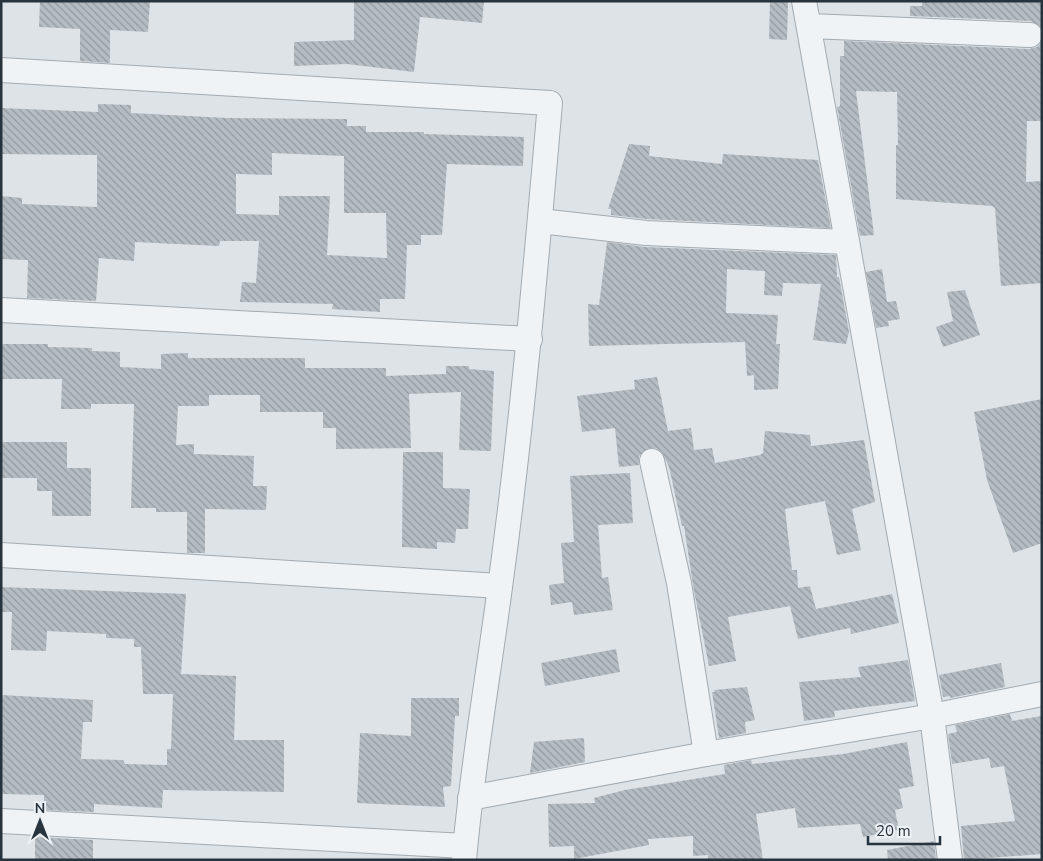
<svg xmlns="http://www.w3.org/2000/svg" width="1043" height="861" viewBox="0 0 1043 861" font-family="'Nunito Sans',sans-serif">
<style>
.building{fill:url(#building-back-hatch);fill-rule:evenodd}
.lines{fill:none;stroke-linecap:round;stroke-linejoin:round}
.minor-casing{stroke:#a3abb1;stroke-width:26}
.minor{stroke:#f0f3f5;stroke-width:24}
</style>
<defs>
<pattern id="building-back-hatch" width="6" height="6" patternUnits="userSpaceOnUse" patternTransform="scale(1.25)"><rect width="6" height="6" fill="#b5bdc3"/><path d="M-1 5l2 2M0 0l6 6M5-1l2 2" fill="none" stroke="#939aa0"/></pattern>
</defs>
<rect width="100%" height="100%" fill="#dde3e7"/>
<!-- building -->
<g class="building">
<path d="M40,1H150L148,32L110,30V63L80,61V29L39,27Z"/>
<path d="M354,1H484L482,23L420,17L414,72L347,64L294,66V42L354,40Z"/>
<path d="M770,1H788L787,40L769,39Z"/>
<path d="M922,1H1042V28L1031,21L910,16V6H922Z"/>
<path d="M844,41L1029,49L1037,47L1042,42V121H1027L1026,182L1041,181L1042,283L1001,286L995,208L992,206L896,199V145H898L897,92L856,91L874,235L860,236L837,107L840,106V56H844Z"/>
<path d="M98,104L131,105V113L227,118L347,119V126H366V132H424V134L524,137L523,166L447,164L442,235H421V245H407L405,299H380V312L332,309L333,304L240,302L242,282L256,283L259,241H220L219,246L135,242L134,261L99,258L96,301L27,298L28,260L1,259V196L22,198V204L97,207V155L1,154V108L98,112ZM272,153L344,156V213H386L387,258L327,255L330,196H279V215L236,214V174L272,175Z"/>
<path d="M629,144L650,146L649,156L722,164L723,154L818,160L831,228L647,219L611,215V209H608Z"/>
<path d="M607,242L645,247L836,255L837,277H839L849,332L846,344L813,340L821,284L783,283L782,296L764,295L765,271L727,269L726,313L778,315L776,344H780L778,389L754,390V375L747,376L745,342L589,346L588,304L599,305Z"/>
<path d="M882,269L887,302L896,301L900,319L888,321L889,326L876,328L866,272Z"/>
<path d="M965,290L980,335L943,347L936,327L953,321L947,292Z"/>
<path d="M1,344H48V347L92,348V351L120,352V367L161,369V354L188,353V358H305V368H386V376L446,374V366H469V369L494,371L491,451L459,450L461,392L409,394L411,448L336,449V428H323V412H260V395H209V406H178L176,445L194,444V454L254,456L253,486H267L266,510L205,509V553H187V512H156V508H131L134,404H91V409H61L62,379H2Z"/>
<path d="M657,377L668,431L691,428L694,450L712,448L715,463L760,455L763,453L765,431L810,435L811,446L864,440L875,502L852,509L861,550L837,555L825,501L785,509L792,570H797L798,588L810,586L816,609L892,594L899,623L851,634L850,628L798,639L790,606L728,617L736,661L709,666L694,591L684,526H682L669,467L662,452L656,448H649L639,456V465L619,467L615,428L582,432L577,396L635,389L634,380Z"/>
<path d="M1042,399V543L1013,553L987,480L974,412Z"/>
<path d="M1,442H67V468H91V516H52V491H37V478H1Z"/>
<path d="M403,452H443V488L470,489L468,529H456L455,543L437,542V549L402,547Z"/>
<path d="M630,473L633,523L598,525L602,578L608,577L613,610L574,615L572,602L551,605L549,585L564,583L561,543L574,542L570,476Z"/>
<path d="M1,587L186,594L181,674L236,676L234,740H284V792L163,790L162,808L94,804V812L44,810V795L1,794V695L93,700L92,722H83L81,759L123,760L125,764L167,765V749H171L173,694H143L141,647H134V639L106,638V634L47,631L46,651L11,650L12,612H1Z"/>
<path d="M616,649L620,672L545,686L541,663Z"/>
<path d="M908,660L915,701L834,711L835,717L804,721L799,682L861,677L858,667Z"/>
<path d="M1001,663L1005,687L950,698V696L943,697L939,675Z"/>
<path d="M747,687L755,720L745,722L746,733L719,738L712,692H715L714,690Z"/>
<path d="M411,698H459V716H455L451,786L443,787L445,807L357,803L360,733L411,736Z"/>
<path d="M1010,714L1012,721L1042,716V854L964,860L961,826L1015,821L1004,766L991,768L989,758L952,764L948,734L957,732L955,725Z"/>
<path d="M584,738L585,762L530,773L534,742Z"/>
<path d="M907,742L914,786L899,789L903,808L895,810L899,830L863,837L860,824L798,828L795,808L756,814L763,860H708V855L693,856V836L648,839L649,845L574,859V846L549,847L548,804L595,803L594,798L625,790L725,774L724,765L751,760L752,764L843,754Z"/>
<path d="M35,837L93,840V860H35Z"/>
<path d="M934,841L936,860H888L887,850Z"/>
</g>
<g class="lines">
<defs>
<g id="minor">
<path d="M804,1L932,716L950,860"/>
<path d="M809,26L1030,35"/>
<path d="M1,70L550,103C536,265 522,426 500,587C488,678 472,768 464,860"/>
<path d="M540,221L646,233L847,242"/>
<path d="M1,310L530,339"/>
<path d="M652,461L679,583L706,754"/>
<path d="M1,555L500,586"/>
<path d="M470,798L706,754L932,716L1042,694"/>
<path d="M1,821L465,846"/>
</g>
</defs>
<!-- minor casing -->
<use href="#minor" class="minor-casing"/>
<!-- minor -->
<use href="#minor" class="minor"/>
</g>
<!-- border -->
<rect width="1043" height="861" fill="none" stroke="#27333d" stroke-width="5"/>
<!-- north arrow -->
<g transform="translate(40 821)" stroke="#edf1f4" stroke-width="4" paint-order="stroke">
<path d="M0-4L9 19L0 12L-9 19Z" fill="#27333d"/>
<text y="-8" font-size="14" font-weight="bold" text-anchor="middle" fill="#27333d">N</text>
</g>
<!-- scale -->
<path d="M868 836v8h72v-8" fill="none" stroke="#27333d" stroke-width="2.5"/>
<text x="876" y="836" font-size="15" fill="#27333d" stroke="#edf1f4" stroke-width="4" paint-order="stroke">20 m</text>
</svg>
